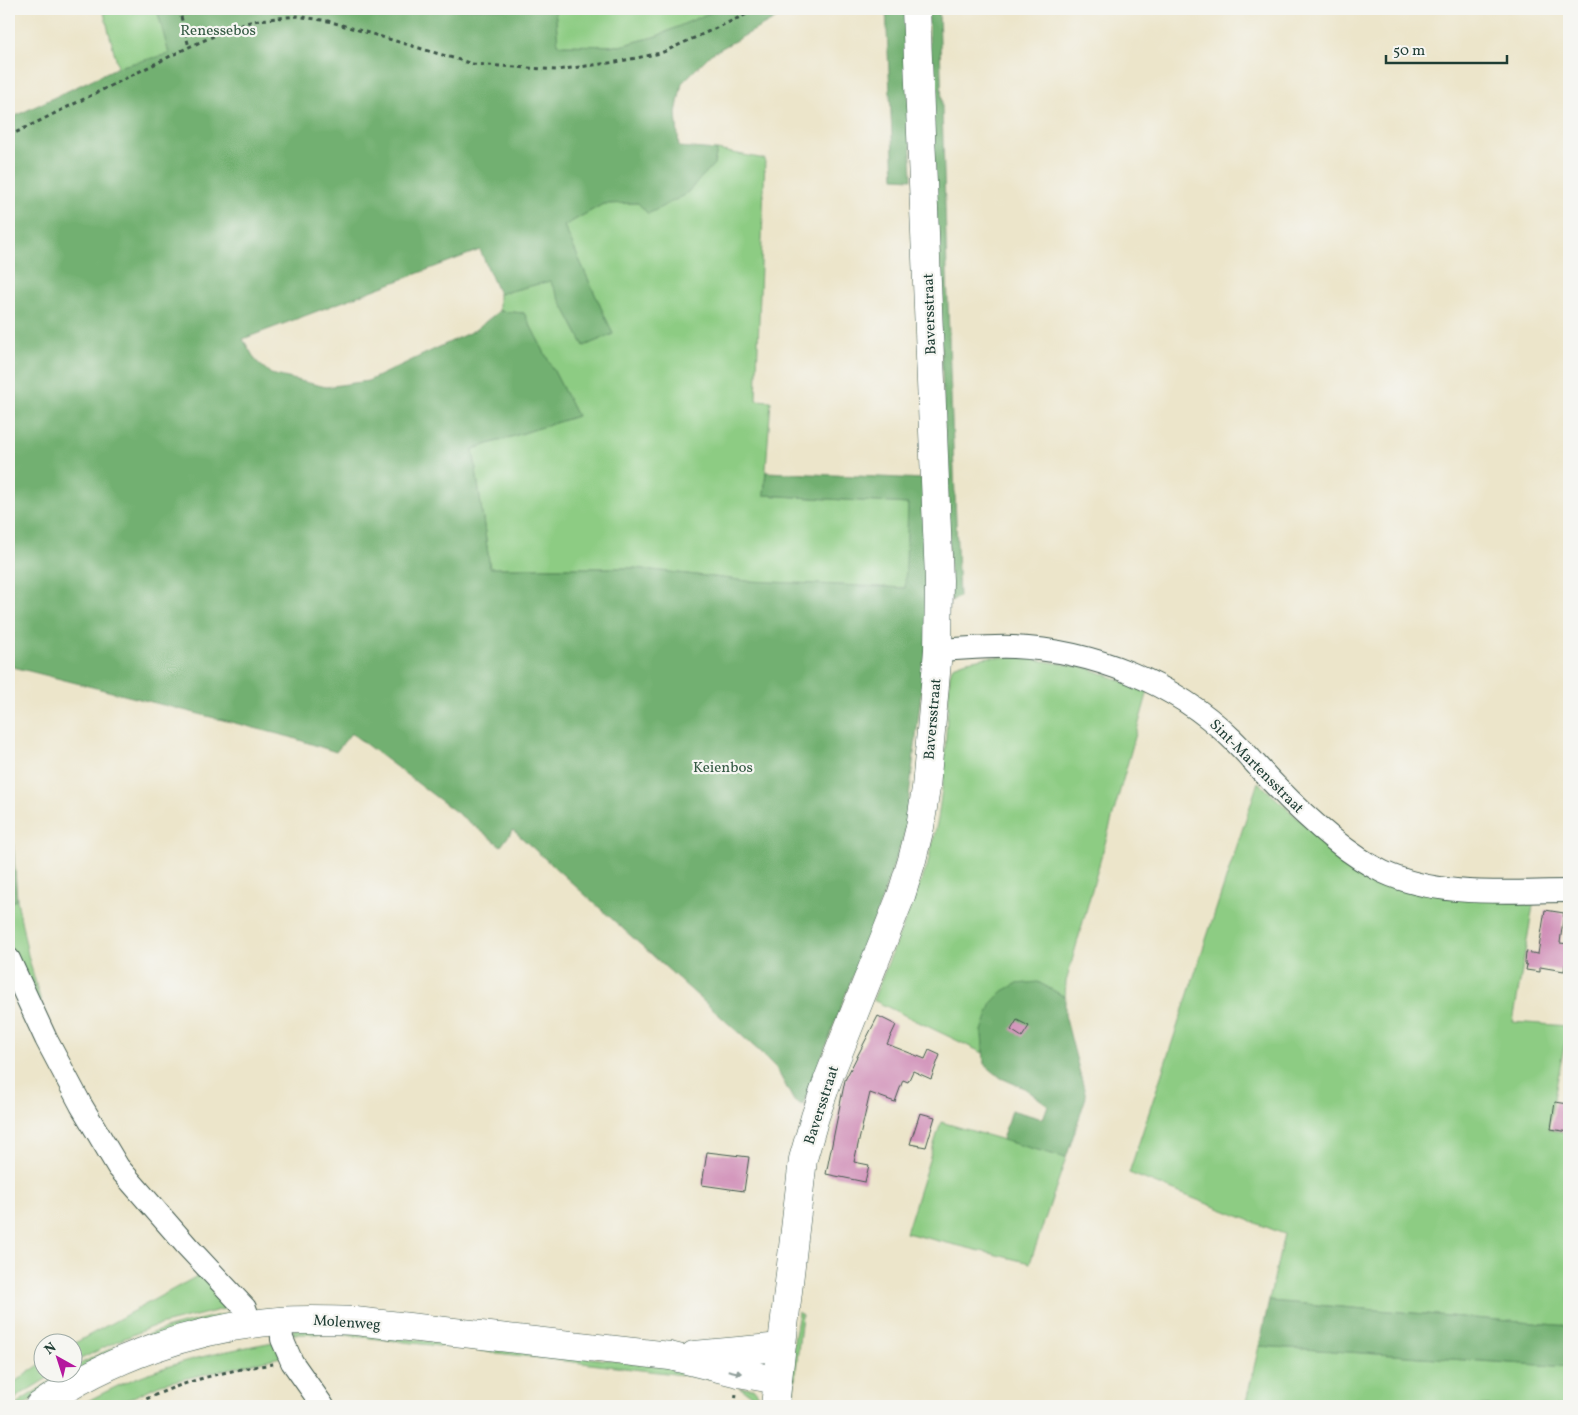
<svg xmlns="http://www.w3.org/2000/svg" width="1578" height="1415" viewBox="0 0 1578 1415" font-family="Vollkorn,serif">
<style>
.green{fill:#8dcc83;stroke:#56845c}
.forest{fill:#72b071;stroke:#487652}
.building{fill:#d08eb7}
.lines{fill:none;stroke-linecap:round;stroke-linejoin:round}
.minor-casing{stroke:#3e564a;stroke-width:24}
.major-casing{stroke:#3e564a;stroke-width:29}
.path{stroke:#3e564a;stroke-width:3;stroke-dasharray:4 4;stroke-linecap:butt}
.minor{stroke:#fff;stroke-width:22}
.major{stroke:#fff;stroke-width:28}
.oneway{fill:#8f9e9a}
.labels{text-anchor:middle;stroke-width:4.5;stroke-linejoin:round;paint-order:stroke}
.park-label{font-size:15px;fill:#355a44;stroke:#f6f6f2}
.street-label{font-size:15px;fill:#1f3d34;stroke:#f6f6f2}
</style>
<rect width="100%" height="100%" fill="#f6f6f2"/>
<filter id="ink" filterUnits="userSpaceOnUse"><feTurbulence type="fractalNoise" baseFrequency=".02" numOctaves="2"/><feDisplacementMap in="SourceGraphic" scale="10" xChannelSelector="R" yChannelSelector="G"/><feConvolveMatrix kernelMatrix="1 2 1 2 8 2 1 2 1" color-interpolation-filters="sRGB"/></filter>
<filter id="wash" filterUnits="userSpaceOnUse"><feTurbulence type="fractalNoise" baseFrequency=".0096" numOctaves="4" result="noise"/><feDisplacementMap in="SourceGraphic" scale="20" xChannelSelector="R" yChannelSelector="G"/><feGaussianBlur stdDeviation="1.12" result="paint"/><feColorMatrix in="noise" values="0 0 0 0 0 0 0 0 0 0 0 0 0 0 0 0 0 1.4 0 .05"/><feComposite in="paint" operator="in"/></filter>
<g filter="url(#wash)">
<rect width="100%" height="100%" fill="#ece5ca"/>
<!-- green -->
<g class="green">
<path d="M103,9H157L169,54L118,67Z"/>
<path d="M555,9H718L657,36L620,46L558,45Z"/>
<path d="M717,150L765,159L756,400L771,401L764,495L908,504L906,588L748,581L634,568H490L473,449L577,416L524,313L499,311V294L550,281L584,346L613,334L564,226L603,204L638,203L648,213L685,195L714,164Z"/>
<path d="M989,657H1019L1088,668L1148,691L1066,982L1065,997L1038,982L982,1031L983,1053L873,1000L927,867L938,819L943,781L950,674L953,666L967,661Z"/>
<path d="M1258,782L1345,861L1534,900L1513,1022L1568,1026L1548,1129L1569,1133V1326L1269,1301L1284,1234L1129,1173Z"/>
<path d="M17,900L28,955L48,1028L9,946V902Z"/>
<path d="M941,1122L1066,1158L1030,1263L906,1233Z"/>
<path d="M201,1274L231,1306L228,1308L151,1327L109,1345L73,1363V1344Z"/>
<path d="M799,1312L802,1315L792,1406H783Z"/>
<path d="M230,1313L226,1319L40,1394L22,1406H16L20,1401L59,1376L64,1373L72,1372L73,1368C121,1340 175,1324 230,1313Z"/>
<path d="M293,1329H314L666,1366L710,1379L683,1375L337,1334H293Z"/>
<path d="M273,1342L281,1357L161,1384L114,1406H78C101,1394 124,1382 149,1373C189,1358 231,1350 273,1342Z"/>
<path d="M1259,1346L1569,1367V1406H1245Z"/>
<path d="M42,1363V1372L56,1373L18,1396L10,1406H9V1386Z"/>
<path d="M739,1387L753,1388L761,1398L764,1406H759L751,1395Z"/>
</g>
<!-- forest -->
<g class="forest">
<path d="M157,9H555L558,45L620,46L657,36L718,9H793L711,54L682,83L676,113L679,147L717,150L714,164L685,195L648,214L638,203L603,204L564,226L613,334L584,346L550,281L499,294L480,250L243,339L256,361L271,374L326,387L368,381L475,330L499,311L524,313L577,416L473,449L490,568H634L748,581L905,588L908,504L764,495L766,472L924,479L927,642L905,832L875,919L803,1105L794,1101L776,1068L759,1051L513,830L501,846L351,733L336,752L290,737L9,666V119L118,67L169,54Z"/>
<path d="M886,9H905L912,179L894,178Z"/>
<path d="M928,9H939L950,369L959,597L951,601Z"/>
<path d="M9,783L17,900L9,902Z"/>
<path d="M1038,982L1065,997V1015L1086,1097L1066,1158L1002,1140L1011,1110L1043,1119L1048,1105L1024,1088L1001,1078L984,1064L982,1031L992,1002L1003,991L1016,984Z"/>
<path d="M1269,1301L1569,1326V1367L1259,1346Z"/>
</g>
<g id="blocks">
<!-- building -->
<g class="building">
<path d="M1545,910L1564,913L1560,943L1569,944L1564,971L1540,967V972L1526,970L1527,965L1525,964L1526,952L1538,954Z"/>
<path d="M878,1016L896,1025L887,1044L925,1059L929,1050L940,1055L931,1079L913,1071L908,1082L903,1080L895,1102L870,1093L854,1162L869,1165L865,1182L826,1174L845,1080Z"/>
<path d="M1017,1020L1029,1026L1022,1037L1011,1030Z"/>
<path d="M1555,1102L1569,1104V1132L1551,1129Z"/>
<path d="M920,1113L935,1117L926,1147L910,1144Z"/>
<path d="M707,1152L749,1157L744,1191L702,1185Z"/>
</g>
</g>
</g>
<g filter="url(#ink)">
<use href="#blocks" fill-opacity="0" stroke="#3e564a" stroke-width="1"/>
<g class="lines">
<defs>
<g id="minor">
<path d="M938,650C963,649 989,646 1013,647C1092,650 1175,683 1231,738C1247,753 1260,770 1275,785C1305,816 1344,853 1383,872C1439,898 1510,891 1569,891"/>
<path d="M9,959L46,1039L81,1105L118,1167L187,1246L245,1308L251,1324"/>
<path d="M281,1321L282,1339L292,1362L323,1406"/>
</g>
<g id="major">
<path d="M694,1355L781,1347"/>
<path d="M39,1406C110,1357 194,1328 279,1321C305,1319 330,1320 355,1321L670,1356L738,1373L778,1380"/>
<path d="M775,1406L803,1159L815,1117L828,1079L901,896L912,860L920,827L926,788L938,650L939,580L916,9"/>
</g>
</defs>
<!-- minor casing -->
<use href="#minor" class="minor-casing"/>
<!-- major casing -->
<use href="#major" class="major-casing"/>
<!-- path -->
<g class="path">
<path d="M179,9L189,47"/>
<path d="M9,136L189,47L241,24L259,20L297,16L328,21L473,64L557,70L616,62L661,53L758,9"/>
<path d="M132,1406C176,1383 225,1370 274,1364"/>
<path d="M735,1406L736,1393"/>
</g>
<!-- minor -->
<use href="#minor" class="minor"/>
<!-- major -->
<use href="#major" class="major"/>
</g>
<!-- one-way arrows -->
<defs><path id="oneway-solid" d="M-6-.8H1V-3.2L6.5 0L1 3.2V.8H-6Z" transform="scale(1.25)"/></defs>
<use class="oneway" href="#oneway-solid" transform="translate(735 1372) rotate(13)"/>
</g>
<g class="labels">
<!-- park labels -->
<g class="park-label">
<text x="218" y="35">Renessebos</text>
<text x="723" y="772">Keienbos</text>
</g>
<!-- street labels -->
<g class="street-label">
<text transform="translate(929 314) rotate(-92)" y="5">Baversstraat</text>
<text transform="translate(932 719) rotate(-85)" y="5">Baversstraat</text>
<text transform="translate(1257 766) rotate(45)" y="5">Sint-Martensstraat</text>
<text transform="translate(821 1105) rotate(-72)" y="5">Baversstraat</text>
<text transform="translate(347 1322) rotate(4)" y="5">Molenweg</text>
</g>
</g>
<!-- margin -->
<rect width="1578" height="1415" fill="none" stroke="#f6f6f2" stroke-width="30"/>
<!-- north arrow -->
<g transform="translate(58 1358) rotate(321)"><circle r="24" fill="#f6f6f2" stroke="#a0aca6"/>
<path d="M0-4L9 19L0 12L-9 19Z" fill="#b5179e"/>
<text y="-8" font-size="14" font-weight="bold" text-anchor="middle" fill="#1f3d34">N</text>
</g>
<!-- scale -->
<path d="M1386 55v8h121v-8" fill="none" stroke="#1f3d34" stroke-width="2.5"/>
<text x="1393" y="55" font-size="15" fill="#1f3d34" stroke="#f6f6f2" stroke-width="4" paint-order="stroke">50 m</text>
</svg>
